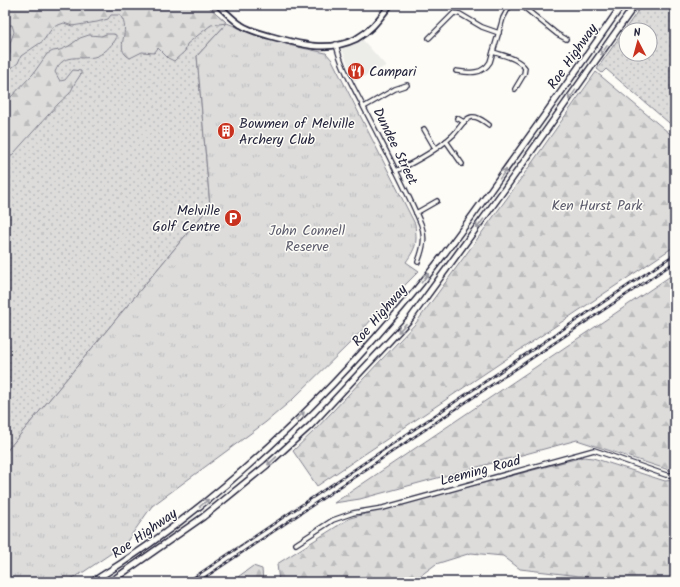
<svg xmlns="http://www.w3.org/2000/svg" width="680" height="587" viewBox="0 0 680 587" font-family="Kalam,sans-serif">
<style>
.built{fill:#ecece9}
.grass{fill:url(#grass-dots);stroke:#807f8b;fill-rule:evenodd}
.forest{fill:url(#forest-firs);stroke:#807f8b}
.park{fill:url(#park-tufts);stroke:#807f8b}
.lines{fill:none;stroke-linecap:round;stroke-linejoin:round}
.minor-casing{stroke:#22223b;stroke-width:6}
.major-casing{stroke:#22223b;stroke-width:8}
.highway-casing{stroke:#22223b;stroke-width:8}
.minor{stroke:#fdfcf7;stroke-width:3.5}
.major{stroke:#fdfcf7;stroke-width:4.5}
.highway{stroke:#fdfcf7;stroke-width:5}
.rail-casing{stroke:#22223b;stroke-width:2.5}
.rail{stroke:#fdfcf7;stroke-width:1;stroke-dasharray:3;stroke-linecap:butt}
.oneway{stroke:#9a9aa2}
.labels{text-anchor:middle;stroke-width:3;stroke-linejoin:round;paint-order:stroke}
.street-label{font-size:14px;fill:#22223b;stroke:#fdfcf7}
.poi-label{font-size:14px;fill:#22223b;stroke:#fdfcf7;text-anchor:start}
.park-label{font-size:14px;fill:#5a5a6b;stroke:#fdfcf7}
</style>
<defs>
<pattern id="grass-dots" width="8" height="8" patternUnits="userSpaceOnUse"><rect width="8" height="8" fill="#dddcdb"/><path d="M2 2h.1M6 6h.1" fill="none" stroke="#bdbcbd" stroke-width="1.8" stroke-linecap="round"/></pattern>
<pattern id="forest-firs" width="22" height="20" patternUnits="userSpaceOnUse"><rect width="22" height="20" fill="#dddcdb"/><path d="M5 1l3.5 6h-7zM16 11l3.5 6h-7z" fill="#bdbcbd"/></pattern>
<pattern id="park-tufts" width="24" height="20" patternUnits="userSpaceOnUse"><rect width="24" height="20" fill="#dddcdb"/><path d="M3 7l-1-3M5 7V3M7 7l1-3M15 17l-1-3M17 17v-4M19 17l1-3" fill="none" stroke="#bdbcbd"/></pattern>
</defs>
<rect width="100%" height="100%" fill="#fdfcf7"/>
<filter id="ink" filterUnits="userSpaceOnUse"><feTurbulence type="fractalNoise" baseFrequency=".025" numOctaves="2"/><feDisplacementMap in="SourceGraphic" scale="8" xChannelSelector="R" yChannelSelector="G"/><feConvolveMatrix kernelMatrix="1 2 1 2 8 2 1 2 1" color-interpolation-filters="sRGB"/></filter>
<g filter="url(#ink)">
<!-- built -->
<path class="built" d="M362,39L386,66L355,81L341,47Z"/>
<!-- grass -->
<g class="grass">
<path d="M5,5H207L227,23L197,56L210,206L5,453Z"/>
<path d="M642,5H675V128L606,69L602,73L597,69ZM626,30H650V54H626Z"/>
</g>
<!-- forest -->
<g class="forest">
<path d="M5,5H207L227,23L211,25L187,44L185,51L174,61L168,58L158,48L154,53L142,52L130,58C112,48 133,32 120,15H111L108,19L97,22L72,26L64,23L53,27L43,41L21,56L18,63L5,73V61L8,60L10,53V43L14,32L12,25H5Z"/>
<path d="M106,34H113L116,35V39C111,46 103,55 94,57C78,60 63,52 55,72L60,81L65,80L73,70L81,71V74L75,83L70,93L58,104L5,163V102L9,99L33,74L47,54L53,51L60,50L69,46L80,38L89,35L101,36Z"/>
<path d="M596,72L675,138V246L317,486L293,451L314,431L416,323L510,194Z"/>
<path d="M675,273V472L577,440L360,499L334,503Z"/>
<path d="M583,457L593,458L665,481L675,480V582H630L520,569L503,556L471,553L436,564L412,582H279L277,564L350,518Z"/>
<path d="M253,566L262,569L263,582H231Z"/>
</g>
<!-- park -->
<path class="park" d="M227,23L249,32L293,46L326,53L332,60L415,224C417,243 417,246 406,262L419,271L383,307L353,340L293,399L266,422L152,506L125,544L82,573L65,582H5V453L210,206L197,56Z"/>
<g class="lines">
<defs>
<g id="minor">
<path d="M521,5L557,34L566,39"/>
<path d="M429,38L454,13L460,14L482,27L499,33"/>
<path d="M336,44C341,66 353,86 363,106C383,145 404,184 421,224C426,237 423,249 418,262"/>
<path d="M493,52C504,56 518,58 525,68L524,74L515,89"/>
<path d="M456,71C470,73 482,75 490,62L503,18L510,5"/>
<path d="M364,107L395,89L407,85"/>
<path d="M457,118L464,122"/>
<path d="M424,129L435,148"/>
<path d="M446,141L462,164"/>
<path d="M396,171C415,162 437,150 452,136C458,131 464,118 472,117C479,116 484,122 489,125"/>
<path d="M416,213L437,201"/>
<path d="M296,544L333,520L353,513L383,508L594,450L666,475H675"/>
</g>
<path id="major" d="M218,5C226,12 233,20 241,25C250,31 260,33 270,36C299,44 327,53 356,39C372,30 379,19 390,5"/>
<g id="highway">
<path d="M92,582C216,506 323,403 415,291C444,256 471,218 498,180C540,122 581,64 622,5"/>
<path d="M110,582L203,517L267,465L310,426L410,319L504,190L635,5"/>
</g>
</defs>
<!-- minor casing -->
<use href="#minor" class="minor-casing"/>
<!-- major casing -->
<use href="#major" class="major-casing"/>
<!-- highway casing -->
<use href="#highway" class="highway-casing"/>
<!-- minor -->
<use href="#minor" class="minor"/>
<!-- major -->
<use href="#major" class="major"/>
<!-- highway -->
<use href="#highway" class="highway"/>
<defs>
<g id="rail">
<path d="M187,582L675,254"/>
<path d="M198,582L675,262"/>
</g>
</defs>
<!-- rail casing -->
<use href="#rail" class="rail-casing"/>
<!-- rail -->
<use href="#rail" class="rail"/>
</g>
<!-- one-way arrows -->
<defs><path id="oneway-shaft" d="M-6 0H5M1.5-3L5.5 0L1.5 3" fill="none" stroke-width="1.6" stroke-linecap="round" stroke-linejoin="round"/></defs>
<g class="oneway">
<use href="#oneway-shaft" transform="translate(604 50) rotate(125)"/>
<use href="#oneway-shaft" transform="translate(572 95) rotate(125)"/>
<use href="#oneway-shaft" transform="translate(503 174) rotate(-54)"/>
<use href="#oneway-shaft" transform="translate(480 224) rotate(126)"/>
<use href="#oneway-shaft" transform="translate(425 278) rotate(-53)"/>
<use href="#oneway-shaft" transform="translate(402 328) rotate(133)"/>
<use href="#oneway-shaft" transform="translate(300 416) rotate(-44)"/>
<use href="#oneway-shaft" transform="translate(272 461) rotate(137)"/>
<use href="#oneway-shaft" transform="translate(204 503) rotate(-40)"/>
</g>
</g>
<!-- icons -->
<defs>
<symbol id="restaurant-disc" viewBox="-11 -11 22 22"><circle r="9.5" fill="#c8321e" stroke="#fdfcf7"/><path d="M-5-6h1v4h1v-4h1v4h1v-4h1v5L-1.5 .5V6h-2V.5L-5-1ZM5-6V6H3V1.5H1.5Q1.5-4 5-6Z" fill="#fff"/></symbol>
<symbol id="building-disc" viewBox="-11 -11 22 22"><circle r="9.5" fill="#c8321e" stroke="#fdfcf7"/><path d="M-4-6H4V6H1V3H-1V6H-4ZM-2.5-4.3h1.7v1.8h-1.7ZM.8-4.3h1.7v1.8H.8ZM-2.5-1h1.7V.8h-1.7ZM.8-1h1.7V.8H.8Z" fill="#fff"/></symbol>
<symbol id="parking-disc" viewBox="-11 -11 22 22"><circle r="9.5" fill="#c8321e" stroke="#fdfcf7"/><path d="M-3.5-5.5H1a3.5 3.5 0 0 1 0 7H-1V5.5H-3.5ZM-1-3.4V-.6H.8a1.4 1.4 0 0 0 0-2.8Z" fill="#fff"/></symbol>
</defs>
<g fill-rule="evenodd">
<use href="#restaurant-disc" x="346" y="61" width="20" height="20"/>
<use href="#building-disc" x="216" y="121" width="20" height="20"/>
<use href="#parking-disc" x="223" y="208" width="20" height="20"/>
</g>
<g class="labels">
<!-- street labels -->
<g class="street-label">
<text transform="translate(572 56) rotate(-55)" y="5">Roe Highway</text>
<text transform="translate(396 146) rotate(64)" y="5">Dundee Street</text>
<text transform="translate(379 315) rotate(-49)" y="5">Roe Highway</text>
<text transform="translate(480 470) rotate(-15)" y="5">Leeming Road</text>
<text transform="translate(144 533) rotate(-35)" y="5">Roe Highway</text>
</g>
<!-- poi labels -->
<g class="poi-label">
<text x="369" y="76">Campari</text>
<text x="239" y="128">Bowmen of Melville<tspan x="239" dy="16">Archery Club</tspan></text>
<text x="220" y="215" text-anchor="end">Melville<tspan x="220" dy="16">Golf Centre</tspan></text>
</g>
<!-- park labels -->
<g class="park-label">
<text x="597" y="210">Ken Hurst Park</text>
<text x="307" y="235">John Connell<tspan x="307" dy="16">Reserve</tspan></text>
</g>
</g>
<!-- margin -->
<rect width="680" height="587" fill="none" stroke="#fdfcf7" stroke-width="20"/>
<rect x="10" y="10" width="660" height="567" fill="none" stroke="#22223b" stroke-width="1.5" filter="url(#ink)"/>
<!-- north arrow -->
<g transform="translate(638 42) rotate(354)"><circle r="19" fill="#fdfcf7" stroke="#a5a5ac"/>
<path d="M0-3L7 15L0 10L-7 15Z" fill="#c8321e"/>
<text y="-6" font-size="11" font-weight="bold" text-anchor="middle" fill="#22223b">N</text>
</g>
</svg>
